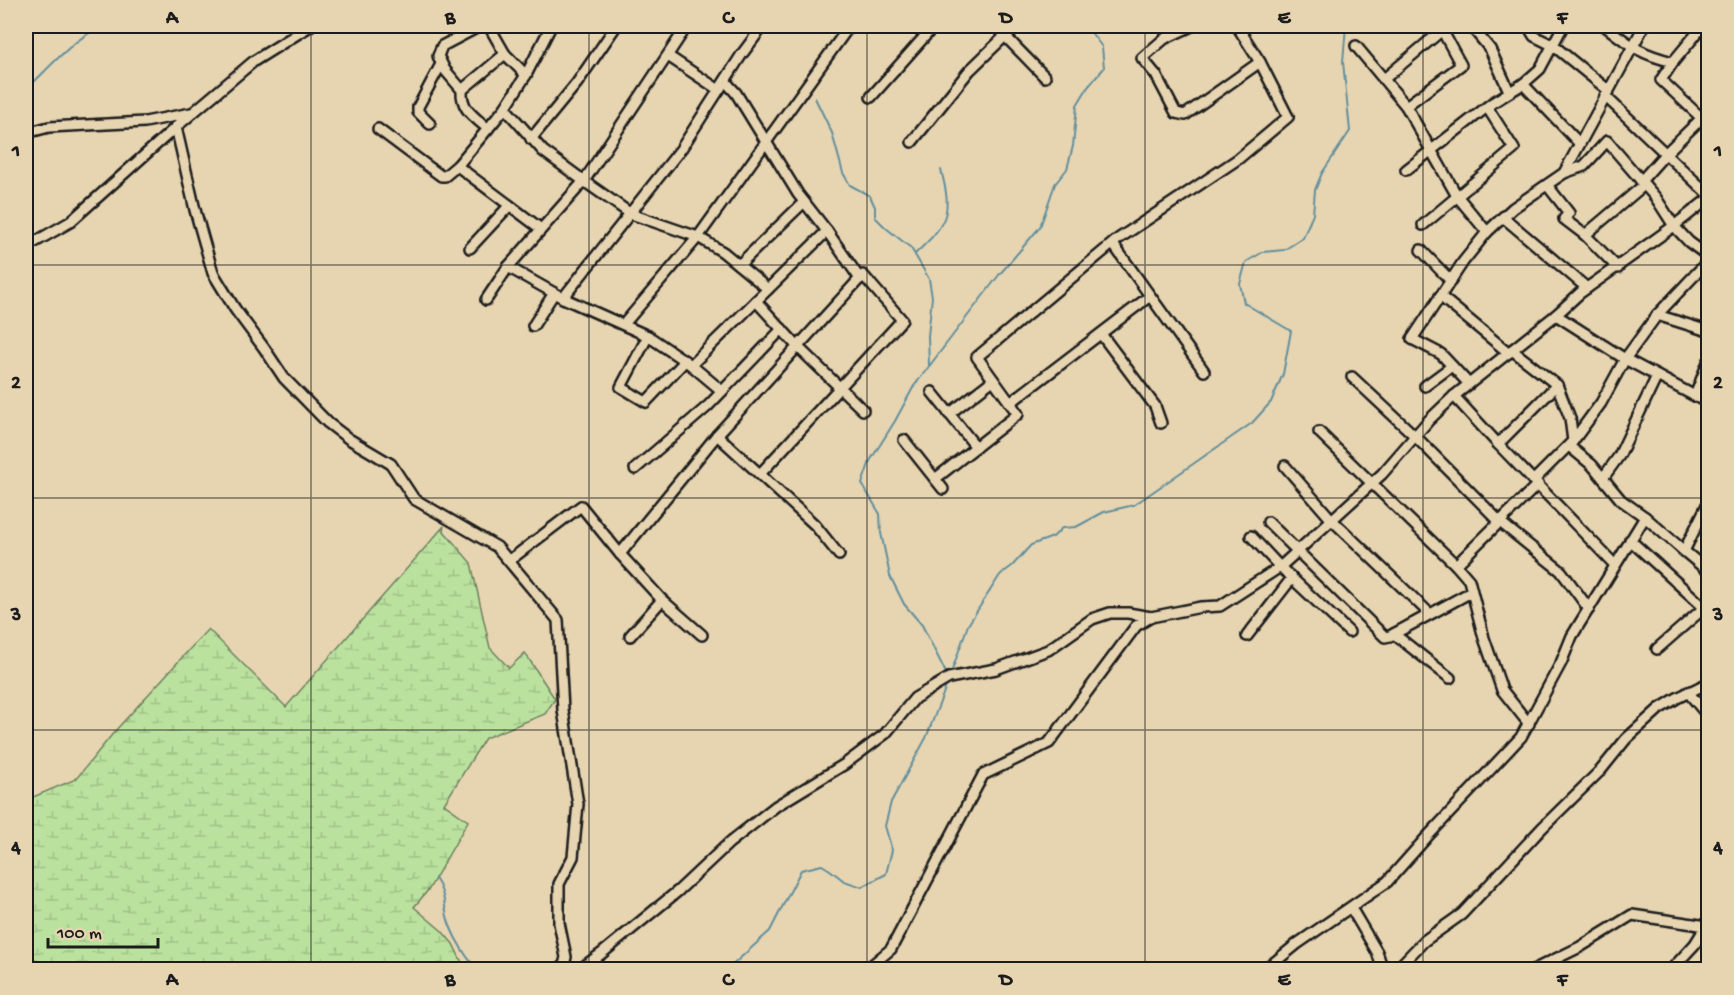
<svg xmlns="http://www.w3.org/2000/svg" width="1734" height="995" viewBox="0 0 1734 995" font-family="'Gochi Hand',sans-serif">
<style>
.wetland{fill:url(#wetland-marsh);stroke:#6b7f5d;stroke-width:1.5}
.lines{fill:none;stroke-linecap:round;stroke-linejoin:round}
.stream{stroke:#628f9c;stroke-width:2}
.street-casing{stroke:#1c1c1c;stroke-width:14}
.street{stroke:#e7d5b2;stroke-width:9}
.grid{fill:none;stroke:#1c1c1c;stroke-width:1.5;stroke-opacity:0.55}
.neatline{fill:none;stroke:#1c1c1c;stroke-width:2}
.grid-label{font-size:20px;text-anchor:middle;font-weight:bold;fill:#1c1c1c}
</style>
<defs>
<pattern id="wetland-marsh" width="20" height="14" patternUnits="userSpaceOnUse" patternTransform="scale(1.5)"><rect width="20" height="14" fill="#bae29e"/><path d="M1 5h8M5 5V1M11 12h8M15 12V8" fill="none" stroke="#9fc188"/></pattern>
</defs>
<rect width="100%" height="100%" fill="#e7d5b2"/>
<filter id="ink" filterUnits="userSpaceOnUse"><feTurbulence type="fractalNoise" baseFrequency=".0167" numOctaves="2"/><feDisplacementMap in="SourceGraphic" scale="12" xChannelSelector="R" yChannelSelector="G"/><feConvolveMatrix kernelMatrix="1 2 1 2 8 2 1 2 1" color-interpolation-filters="sRGB"/></filter>
<g filter="url(#ink)">
<!-- wetland -->
<path class="wetland" d="M444,526L443,530L471,563L490,648L509,668L525,653L555,699L545,714L485,738L444,804L468,821L429,889L414,907L442,931L453,944L465,969L53,970L26,954V800L76,779L115,731L208,629L286,707Z"/>
<g class="lines">
<!-- stream -->
<g class="stream">
<path d="M26,86L33,83C49,67 78,35 100,28C110,25 119,31 133,26"/>
<path d="M815,98L832,133L843,173L850,185L870,196L875,207V217L886,228L911,248L929,279L932,297L928,336L929,365"/>
<path d="M915,254C947,224 953,214 941,170"/>
<path d="M947,675L922,625L904,604L890,576L881,533L880,514L862,484L870,461L895,421L914,386L999,275L1040,227L1055,184L1067,169L1073,146L1077,105L1088,87L1104,68L1102,47L1090,31"/>
<path d="M950,676L968,625L1000,575L1012,566L1031,545L1053,537L1062,528L1076,527L1104,512L1134,505L1252,423L1271,402L1283,374L1291,331L1244,303L1240,284L1246,262L1263,252L1284,250L1303,238L1313,214L1315,190L1322,173L1350,131L1343,62L1346,26"/>
<path d="M435,878C447,896 443,909 450,926C456,941 467,959 478,970"/>
<path d="M727,970L770,931L801,870L822,865L830,870L844,881L862,887L886,874L892,850L885,826L891,802L926,738L947,684"/>
</g>
<defs>
<g id="street">
<path d="M453,26L462,35"/>
<path d="M480,26L442,46L438,56L445,70L462,90C461,110 474,116 488,129"/>
<path d="M489,26L505,54L526,75"/>
<path d="M1018,26L1005,36L1045,77"/>
<path d="M1192,26L1164,39L1142,58L1156,75L1176,113L1185,115L1260,62"/>
<path d="M1471,26L1490,49L1509,91"/>
<path d="M1528,26L1534,36L1554,46L1608,90"/>
<path d="M1605,26C1631,46 1640,54 1673,62"/>
<path d="M1703,26L1673,62L1661,80L1708,124"/>
<path d="M1356,46L1406,106L1457,196L1487,232L1513,208L1564,173L1644,26"/>
<path d="M668,56L719,90"/>
<path d="M1384,79L1447,26"/>
<path d="M725,81L736,93L798,194L827,231L860,279"/>
<path d="M1523,84L1579,143"/>
<path d="M462,90L505,54"/>
<path d="M1605,96L1708,194"/>
<path d="M871,97L934,26"/>
<path d="M1406,106L1461,65L1442,30"/>
<path d="M505,108L543,151L584,181L631,214L698,237L723,252L768,289"/>
<path d="M430,124L418,112V107L441,64"/>
<path d="M176,127L195,210L213,273L235,309L264,348L284,378L328,423L349,439L391,464L414,499L497,547L558,620L563,710L578,804L573,857L559,884V923L566,957L563,970"/>
<path d="M378,129L441,176H445L458,165"/>
<path d="M26,133L49,127L145,122L191,113"/>
<path d="M531,139L577,83L616,26"/>
<path d="M912,142L969,71L1005,36L997,26"/>
<path d="M1406,170L1492,103L1523,84L1540,69L1563,26"/>
<path d="M1564,173L1584,166L1607,141L1656,198L1674,226L1689,242L1708,256"/>
<path d="M1641,181L1666,153L1708,112"/>
<path d="M1547,185L1569,213L1564,219L1585,235L1618,268"/>
<path d="M1503,217L1587,288"/>
<path d="M1423,225L1514,149L1487,107"/>
<path d="M541,229L460,168L458,165L505,108L526,75L551,26"/>
<path d="M1585,235L1644,185"/>
<path d="M1113,244L1204,371"/>
<path d="M26,247L70,222L176,127L254,61L310,26"/>
<path d="M470,248L509,206"/>
<path d="M1421,250L1451,281"/>
<path d="M739,265L804,202"/>
<path d="M508,267L563,298L648,336L691,365L722,391"/>
<path d="M1440,296L1509,353"/>
<path d="M563,298L681,149L742,54L763,26"/>
<path d="M486,300L508,267L584,181L687,26"/>
<path d="M756,301L797,346L863,410"/>
<path d="M1556,315L1625,359L1708,403"/>
<path d="M1657,315L1708,331"/>
<path d="M624,324L698,237L848,28"/>
<path d="M533,326L554,293"/>
<path d="M1101,334L1155,406L1161,423"/>
<path d="M648,336L621,387L646,402L685,361"/>
<path d="M1512,350L1557,385L1570,418L1573,441"/>
<path d="M691,365L827,231"/>
<path d="M1352,377L1415,436L1500,522L1561,571L1589,609"/>
<path d="M1469,384L1441,354L1412,339L1463,262L1487,232"/>
<path d="M1425,386L1452,366"/>
<path d="M932,392L976,447"/>
<path d="M1454,396L1498,444L1614,564"/>
<path d="M1695,396L1708,362"/>
<path d="M1010,403L1150,296"/>
<path d="M949,414L993,380"/>
<path d="M1319,432L1456,565L1469,580L1484,638L1502,690L1529,724"/>
<path d="M717,435L815,525L839,555"/>
<path d="M904,440L943,489"/>
<path d="M1498,444L1557,385"/>
<path d="M1285,466L1331,519L1430,614"/>
<path d="M635,469L708,406L782,329"/>
<path d="M1603,478L1619,456L1657,376"/>
<path d="M935,479L1018,414L977,357L1118,239L1238,159L1288,117L1260,62L1237,26"/>
<path d="M1534,480L1573,441L1601,403L1625,359L1657,315L1708,261"/>
<path d="M1645,517L1684,551L1708,503"/>
<path d="M1268,522L1385,637L1390,636L1471,592"/>
<path d="M1251,536L1280,567L1349,632"/>
<path d="M1630,540L1708,611"/>
<path d="M1684,551L1708,571"/>
<path d="M620,554L717,435L863,275L902,320L760,474"/>
<path d="M510,560L581,506L620,554L662,600L702,635"/>
<path d="M1456,565L1538,484"/>
<path d="M1394,634L1450,678"/>
<path d="M630,636L662,600"/>
<path d="M1247,636L1292,578"/>
<path d="M1657,649L1705,607"/>
<path d="M1688,692L1708,716"/>
<path d="M1351,908L1377,952L1383,970"/>
<path d="M579,970L601,954L678,891L729,843L776,806L845,764L885,734L915,698L949,678L996,669L1048,650L1092,619L1110,613H1128L1151,617"/>
<path d="M866,970L891,949L983,775L1049,743L1136,626L1151,617L1201,607L1220,606L1280,567L1382,474L1429,420L1454,396L1556,315L1580,293L1674,226L1708,199"/>
<path d="M1265,970L1297,944L1387,882L1427,837L1521,737L1561,663L1572,636L1645,517L1621,500L1592,465L1569,446"/>
<path d="M1396,970L1424,941L1462,914L1542,828L1601,770L1626,739L1659,709L1677,698L1708,683"/>
<path d="M1533,970L1580,947L1632,915L1707,926"/>
<path d="M1671,970L1695,944L1708,923"/>
</g>
</defs>
<!-- street casing -->
<use href="#street" class="street-casing"/>
<!-- street -->
<use href="#street" class="street"/>
</g>
</g>
<!-- grid -->
<path class="grid" d="M311,26V970M589,26V970M867,26V970M1145,26V970M1423,26V970M26,265H1708M26,498H1708M26,730H1708"/>
<!-- margin -->
<rect width="1734" height="995" fill="none" stroke="#e7d5b2" stroke-width="66"/>
<!-- scale -->
<path d="M48 938v9h110v-9" fill="none" stroke="#1c1c1c" stroke-width="3"/>
<text x="57" y="938" font-size="18" fill="#1c1c1c" stroke="#e7d5b2" stroke-width="4.5" paint-order="stroke">100 m</text>
<rect x="33" y="33" width="1668" height="929" class="neatline"/>
<g class="grid-label">
<text x="172" y="23">A</text>
<text x="450" y="23">B</text>
<text x="728" y="23">C</text>
<text x="1006" y="23">D</text>
<text x="1284" y="23">E</text>
<text x="1562" y="23">F</text>
<text x="16" y="156">1</text>
<text x="1718" y="156">1</text>
<text x="16" y="388">2</text>
<text x="1718" y="388">2</text>
<text x="16" y="620">3</text>
<text x="1718" y="620">3</text>
<text x="16" y="853">4</text>
<text x="1718" y="853">4</text>
<text x="172" y="985">A</text>
<text x="450" y="985">B</text>
<text x="728" y="985">C</text>
<text x="1006" y="985">D</text>
<text x="1284" y="985">E</text>
<text x="1562" y="985">F</text>
</g>
</svg>
